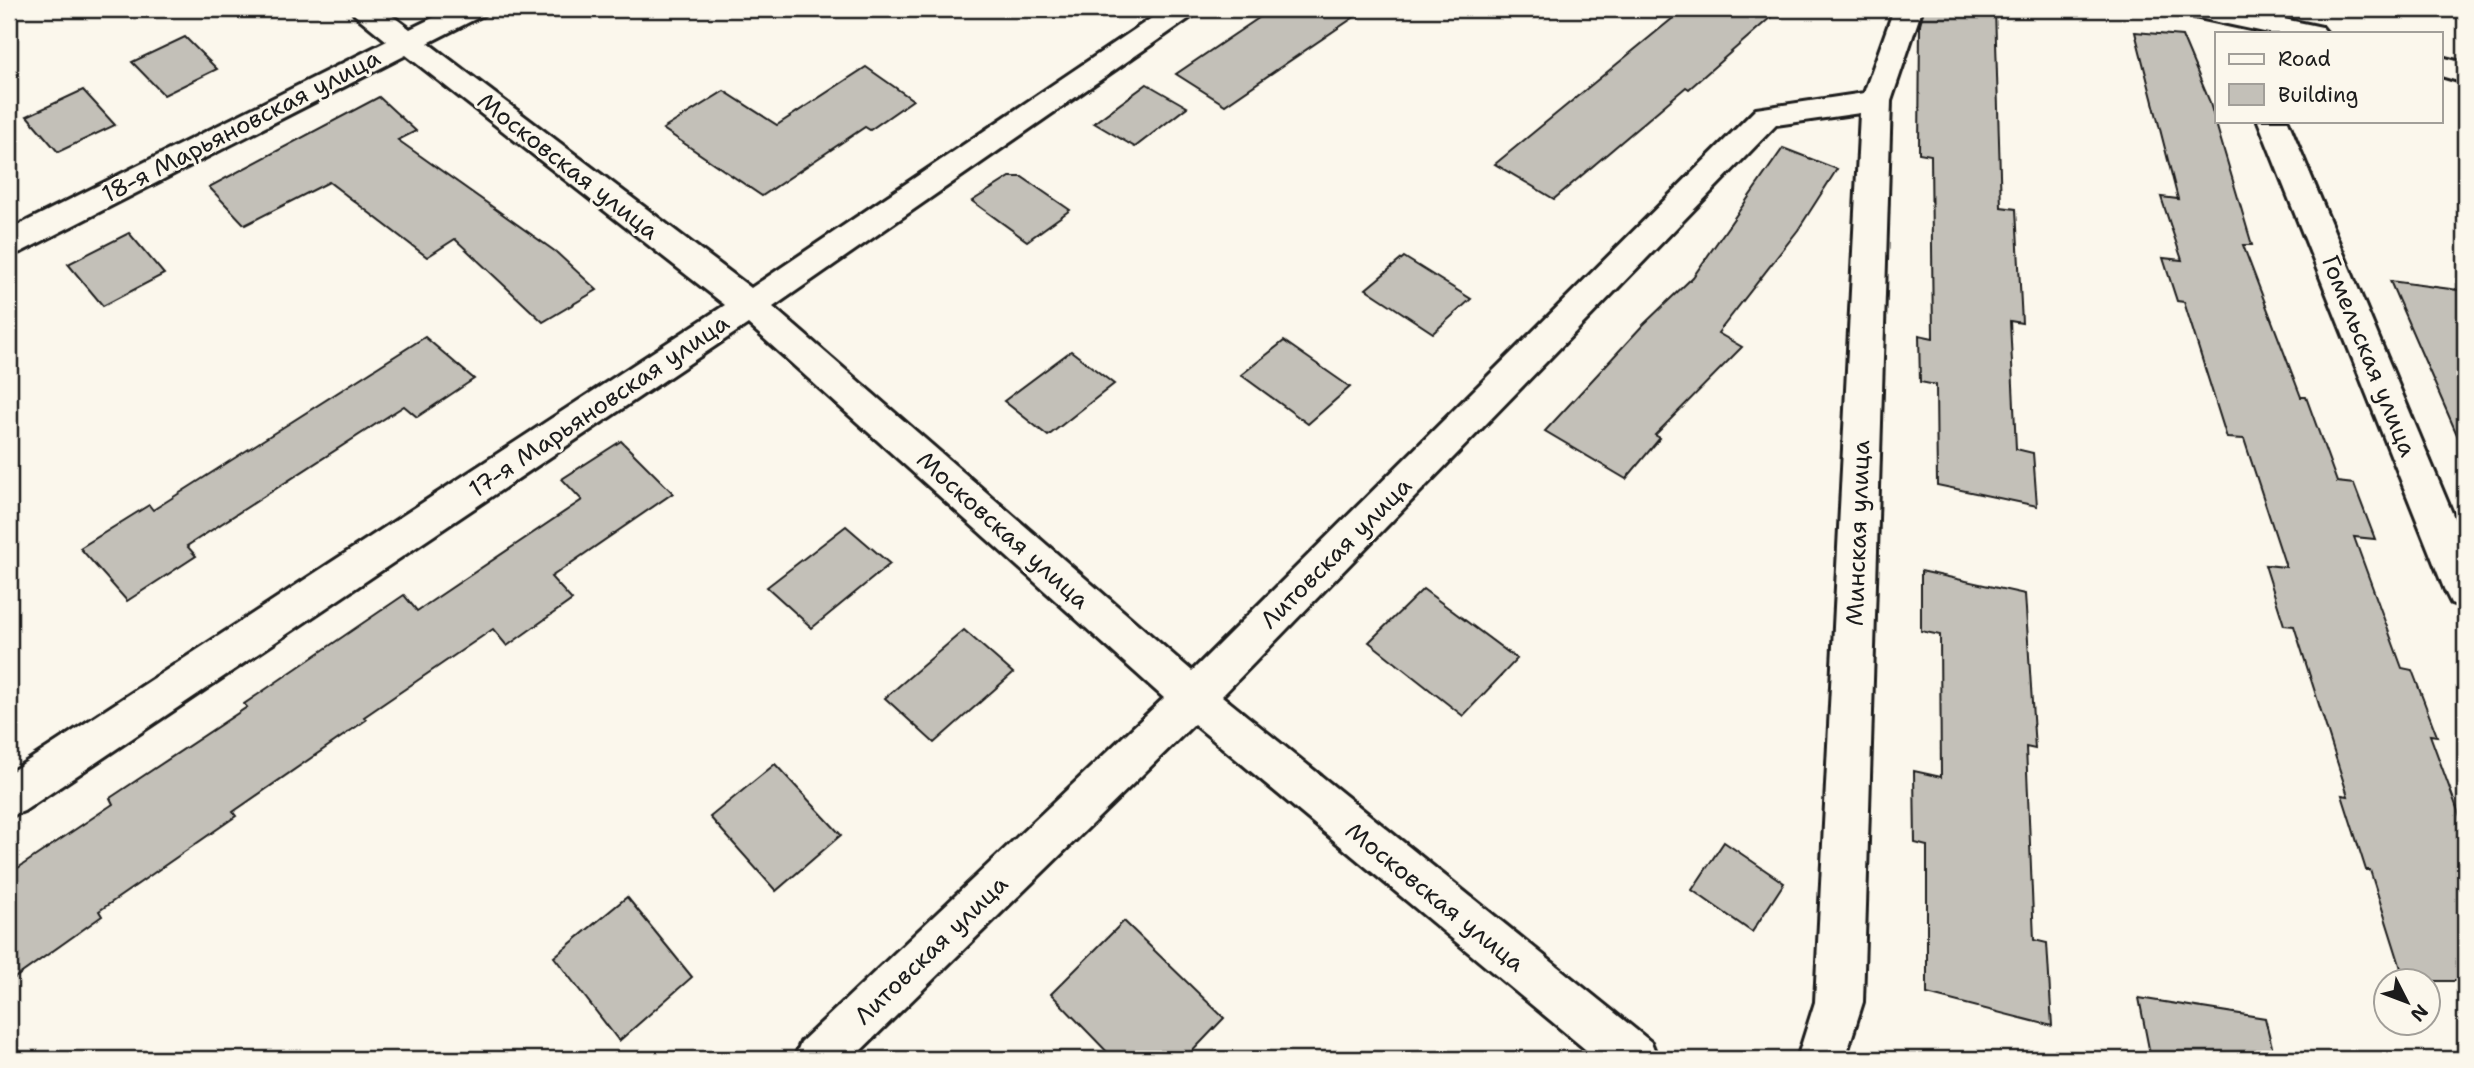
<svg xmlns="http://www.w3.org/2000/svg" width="2474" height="1068" viewBox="0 0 2474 1068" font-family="'Shantell Sans',sans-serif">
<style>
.building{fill:#c3c0b8;stroke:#1c1c1c;stroke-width:2}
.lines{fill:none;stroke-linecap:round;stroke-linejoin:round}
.minor-casing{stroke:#1c1c1c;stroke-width:6}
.minor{fill:#fbf7ec;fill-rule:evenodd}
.labels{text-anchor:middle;stroke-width:6;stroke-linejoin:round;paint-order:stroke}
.street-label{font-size:24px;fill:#1c1c1c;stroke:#fbf7ec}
</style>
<rect width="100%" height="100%" fill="#fbf7ec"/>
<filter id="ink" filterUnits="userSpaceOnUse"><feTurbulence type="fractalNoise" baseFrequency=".0143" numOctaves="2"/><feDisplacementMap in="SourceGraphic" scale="14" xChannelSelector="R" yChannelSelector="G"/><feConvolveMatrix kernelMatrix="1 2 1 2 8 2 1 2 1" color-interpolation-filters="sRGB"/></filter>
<g filter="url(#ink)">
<!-- building -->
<g class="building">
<path d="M1272,9H1366L1225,105L1176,74Z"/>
<path d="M1684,9H1780L1689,89L1686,87L1554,199L1495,164Z"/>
<path d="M1924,9H1995L2001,207L2016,209L2022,323L2010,321L2016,449L2033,453L2037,506L1937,485L1936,385L1920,382L1919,335L1933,338L1931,155L1919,153L1920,24Z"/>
<path d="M2135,32L2182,36L2209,100L2252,245H2243L2301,397H2306L2337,482L2354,484L2375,539L2354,537L2402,668L2412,670L2437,736L2430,735L2465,830V981H2405L2370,870H2366L2342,795L2348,796L2294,626L2284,625L2265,565L2286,567L2244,439L2227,438L2184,302L2177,301L2163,258L2182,260L2161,197L2178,199Z"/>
<path d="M185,37L217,69L164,95L132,62Z"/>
<path d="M866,67L913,100L870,130L865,127L762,196L663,129L724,91L777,125Z"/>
<path d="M1147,84L1187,107L1135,147L1094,123Z"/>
<path d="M83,90L115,125L58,152L27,116Z"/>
<path d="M379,97L416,131L398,140L556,252L597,290L543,322L455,239L427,257L329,182L245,225L209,187Z"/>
<path d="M1783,148L1837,169L1798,230L1718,333L1742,347L1655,435L1660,438L1626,479L1545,431L1643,325L1693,277Z"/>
<path d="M1010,177H1022L1070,210L1027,241L972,201Z"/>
<path d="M129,233L164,274L103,306L68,264Z"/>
<path d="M1404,257L1471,299L1433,333L1366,289Z"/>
<path d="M2390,281L2465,291V453Z"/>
<path d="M425,337L474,379L417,417L404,406L187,546L196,556L127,601L80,548L149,505L153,510Z"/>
<path d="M1284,341L1350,387L1308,424L1241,375Z"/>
<path d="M1071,351L1114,384L1048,436L1004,401Z"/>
<path d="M621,441L673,493L551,577L572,600L507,646L493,629L364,717L366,720L233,812L236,816L99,911L102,916L9,982V874L113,804L110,798L247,707L244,704L404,595L417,611L582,500L562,479Z"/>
<path d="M846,526L890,564L812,628L767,587Z"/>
<path d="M1921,571L2025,594L2035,749L2026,747L2034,940L2047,943L2052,1026L1927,994V846L1915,843L1914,771L1941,777L1940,635L1921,631Z"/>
<path d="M1423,589L1517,659L1463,716L1369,642Z"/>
<path d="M964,630L1013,673L934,743L885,698Z"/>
<path d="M775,764L841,835L776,891L710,817Z"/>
<path d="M1724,842L1784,883L1752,932L1692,890Z"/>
<path d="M627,897L692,977L619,1041L554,957Z"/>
<path d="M1124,921L1224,1018L1185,1059H1114L1051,994Z"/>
<path d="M2139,998L2265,1018L2275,1059H2151Z"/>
</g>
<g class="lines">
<defs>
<g id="minor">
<path d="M351,9H383L410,29L451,9H487L483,15L428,43L751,288L1165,9H1198L1194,15L773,307L1192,671L1756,109L1864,93L1894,9H1922L1891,101L1863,1002L1845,1059H1797L1815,1002L1860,113L1776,125L1222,696L1651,1042L1658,1059H1597L1194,724L852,1059H794L801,1042L1164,698L748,324L24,811L9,817V773L725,305L406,55L21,252L9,256V230L387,41L355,15Z"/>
<path d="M2181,9H2237L2322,27L2327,33H2269L2185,15Z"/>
<path d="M2441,57L2465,63V83L2441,76Z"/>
<path d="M2258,121H2288L2465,544V608L2451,603L2445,591Z"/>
</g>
</defs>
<!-- minor casing -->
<use href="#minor" class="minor-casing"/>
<!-- minor -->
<use href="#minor" class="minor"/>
</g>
</g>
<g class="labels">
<!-- street labels -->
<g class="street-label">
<text transform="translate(241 126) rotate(-27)" y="8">18-я Марьяновская улица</text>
<text transform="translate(568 166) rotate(38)" y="8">Московская улица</text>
<text transform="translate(2369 356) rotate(68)" y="8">Гомельская улица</text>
<text transform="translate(599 406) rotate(-34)" y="8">17-я Марьяновская улица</text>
<text transform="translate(1003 530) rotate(42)" y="8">Московская улица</text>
<text transform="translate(1858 533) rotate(-88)" y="8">Минская улица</text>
<text transform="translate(1336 553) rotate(-45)" y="8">Литовская улица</text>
<text transform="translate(1435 897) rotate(39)" y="8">Московская улица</text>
<text transform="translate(931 950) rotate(-44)" y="8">Литовская улица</text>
</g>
</g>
<!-- margin -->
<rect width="2474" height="1068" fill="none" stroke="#fbf7ec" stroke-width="35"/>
<rect x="18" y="18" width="2439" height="1033" fill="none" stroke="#1c1c1c" stroke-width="2.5" filter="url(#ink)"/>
<!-- legend -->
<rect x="2215" y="32" width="228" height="91" fill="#fbf7ec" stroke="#a29f99" stroke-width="2"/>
<rect x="2229" y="54" width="35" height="10" fill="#fbf7ec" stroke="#a29f99" stroke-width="2"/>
<text x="2278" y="66" font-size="21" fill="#1c1c1c">Road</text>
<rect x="2229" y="84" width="35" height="21" fill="#c3c0b8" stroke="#a29f99" stroke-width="2"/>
<text x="2278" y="102" font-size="21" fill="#1c1c1c">Building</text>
<!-- north arrow -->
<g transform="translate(2407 1002) rotate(132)"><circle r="33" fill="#fbf7ec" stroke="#a29f99" stroke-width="2"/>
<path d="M0-5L12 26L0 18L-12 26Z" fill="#1c1c1c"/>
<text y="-10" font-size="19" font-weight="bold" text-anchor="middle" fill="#1c1c1c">N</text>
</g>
</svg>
